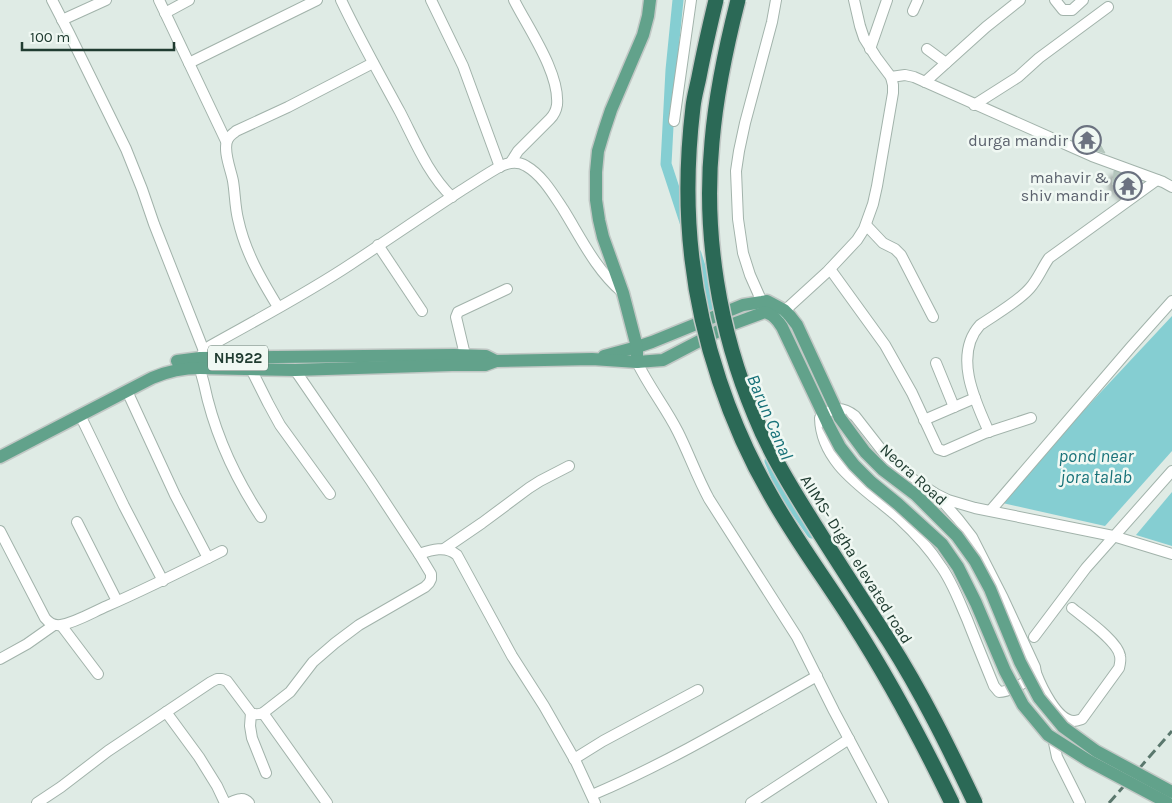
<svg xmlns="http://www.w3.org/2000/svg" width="1172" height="803" viewBox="0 0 1172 803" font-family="Karla,sans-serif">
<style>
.water{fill:#85ced2}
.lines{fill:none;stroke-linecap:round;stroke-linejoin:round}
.canal{stroke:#85ced2;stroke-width:11}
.building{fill:#b5c6bd;stroke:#b2c5bb;filter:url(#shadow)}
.minor-casing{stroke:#a2b3ab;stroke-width:12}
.major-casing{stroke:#c1c8c5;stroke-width:15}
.minor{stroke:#fff;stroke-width:10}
.major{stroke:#62a28b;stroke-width:12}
.rail{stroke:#5a776d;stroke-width:3;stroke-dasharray:10 5;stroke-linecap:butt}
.major-bridge-casing{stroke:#c1c8c5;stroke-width:15;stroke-linecap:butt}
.highway-bridge-casing{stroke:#c1c8c5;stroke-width:18;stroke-linecap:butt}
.major-bridge{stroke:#62a28b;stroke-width:12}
.highway-bridge{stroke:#2b6956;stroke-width:15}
.labels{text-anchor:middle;stroke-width:5;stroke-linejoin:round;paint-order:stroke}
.shield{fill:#f0f8f3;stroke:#5e746b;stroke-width:1}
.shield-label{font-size:15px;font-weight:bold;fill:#203c31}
.worship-label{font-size:16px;fill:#5b616d;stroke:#f0f8f3;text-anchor:end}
.street-label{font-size:16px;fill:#203c31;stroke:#f0f8f3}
.water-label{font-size:18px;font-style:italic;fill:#187279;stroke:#f0f8f3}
</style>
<defs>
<filter id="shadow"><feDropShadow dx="-4.5" dy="4.5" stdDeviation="2.5" flood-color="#0004"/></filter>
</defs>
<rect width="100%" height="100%" fill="#dfebe5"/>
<!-- water -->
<g class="water">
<path d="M1172,316V451L1105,526L998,502Z"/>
<path d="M1172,492V546L1136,535Z"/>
</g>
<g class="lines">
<!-- canal -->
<g class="canal">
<path d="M678,0L671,70L666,164L685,222"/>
<path d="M696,254L718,324"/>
<path d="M770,461L782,490L812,533"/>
</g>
</g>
<!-- building -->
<g class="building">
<path d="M1086,132L1096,137L1105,153L1073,143Z"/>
<path d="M1114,171H1124L1142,187L1128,200L1113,185Z"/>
</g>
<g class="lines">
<defs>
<g id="minor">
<path d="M52,0L69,33L126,149L142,189L154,224L204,351"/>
<path d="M159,0L226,141"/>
<path d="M341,0C359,38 380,75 400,112C415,141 428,174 452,197"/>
<path d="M431,0L463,66L500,167"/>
<path d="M1055,0L1063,10H1072L1083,0"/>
<path d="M913,11L918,0"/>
<path d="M165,13L189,0"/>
<path d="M62,20L106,0"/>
<path d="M870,49L887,0"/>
<path d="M927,49L946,63"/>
<path d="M189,63L317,0"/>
<path d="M891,77L905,75L914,77L1092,156L1163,182L1172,187"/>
<path d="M925,82L986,27L1020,0"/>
<path d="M974,105L1018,77L1039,58L1108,7"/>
<path d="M674,121L691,0"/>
<path d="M511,162L518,151L550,119C554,115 556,111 557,105C560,73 528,28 514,0"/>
<path d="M866,225L883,243L895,249L901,255L933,317"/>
<path d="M378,245L422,311"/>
<path d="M830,269L885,345L912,393L938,449L944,451L985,433L1031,418"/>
<path d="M762,302L750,275L743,253L738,219L736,171L739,151L745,123L772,22L776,0"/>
<path d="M278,307C261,279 245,252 238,219C235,207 235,193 233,181C231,170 222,149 228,139C230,135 233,134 236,131L288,107L373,63"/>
<path d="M781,314L827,272L857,240L864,229L873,204L877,186L893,93V85L891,77L876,57L864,38L860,26L854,0"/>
<path d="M465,355L456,317L458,312L507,289"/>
<path d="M637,362C649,387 666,408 678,432C689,454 697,477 709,499L797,637L834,711L883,803"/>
<path d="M936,363L954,407"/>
<path d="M251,369L268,403L280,425L330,494"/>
<path d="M127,391L175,495L208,558"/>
<path d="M80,415L124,506L163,581"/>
<path d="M924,420L975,398"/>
<path d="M989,432C975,401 953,355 980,325C996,314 1018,302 1030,288C1038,279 1042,268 1049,258L1157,180"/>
<path d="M936,494L958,519L972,537L1003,598L1035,667L1036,673C1030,681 1009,692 999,692L994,686C985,664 976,642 967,619C959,601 952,581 940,565C929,548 915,533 900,519C869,491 821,466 820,418C832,407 842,406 855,416L887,457L911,478L936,494L948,500L975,508L1113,536L1172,554"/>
<path d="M991,510L1131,347L1172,301"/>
<path d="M261,517C234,476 214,432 204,384C202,376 198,366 201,358C202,352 206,349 210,346C258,319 306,294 351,264C389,239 425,214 462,190C475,182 488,173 501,166C510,162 518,161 526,166C542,175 553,194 563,209C581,238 596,270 622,292"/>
<path d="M77,522L117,601"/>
<path d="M0,531L45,618C49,623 54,626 61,625C77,622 93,612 107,606C146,589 184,570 222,551"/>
<path d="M444,549L482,523L529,488L540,481L569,466"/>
<path d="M419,554C431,550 446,545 457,555L512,656L544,706L576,762L595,803"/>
<path d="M61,625L98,674"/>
<path d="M1034,637L1086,568L1172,471"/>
<path d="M0,659L27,644L54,625"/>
<path d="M1036,673C1041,686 1057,721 1074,721C1077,721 1079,720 1082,719L1119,668C1120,664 1121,660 1120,656C1118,641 1084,618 1072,608"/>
<path d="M166,712L199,757L217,786L225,803"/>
<path d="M251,713L250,726L252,738L266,773"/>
<path d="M263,713L327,803"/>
<path d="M1053,738L1057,757L1080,803"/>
<path d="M574,759L603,741L698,690"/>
<path d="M592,795C670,762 743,718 817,676"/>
<path d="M37,803L61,787L108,751L211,682L217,679H222L227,681L251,713C255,715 258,715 263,713L290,692L313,662L335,643L359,625L425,587L429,583L431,579V574L419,554L371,481L295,370"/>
<path d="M229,803C236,800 243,796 249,803"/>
<path d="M751,803L849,739"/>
</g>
<g id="major">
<path d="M604,356L637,347L652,342L743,305L762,302L767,301L784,310L790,316L797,325L840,418"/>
<path d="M177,361L200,358L454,355L486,356L496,361"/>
<path d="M637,362V347L623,293L603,237L599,220L596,200V172L598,151L604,131L611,110L643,35L648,16L650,0"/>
<path d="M0,457L152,378C168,371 183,368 200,368L295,370L452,365H485L496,361L592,359L637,362L663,360L730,325L765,312C773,315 777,319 782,327L828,424"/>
</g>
</defs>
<!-- minor casing -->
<use href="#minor" class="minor-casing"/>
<!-- major casing -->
<use href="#major" class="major-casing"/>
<!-- minor -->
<use href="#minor" class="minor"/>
<!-- major -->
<use href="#major" class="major"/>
<!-- rail -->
<path class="rail" d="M1109,803L1172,731"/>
<defs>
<g id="major-bridge">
<path d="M840,418L865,452L883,470L916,495L957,536L975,561L990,589L1020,662L1039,698L1063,727L1096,751L1172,792"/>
<path d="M828,424L840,447L854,465L871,482L898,504L942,544L958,567L976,603L1005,671L1023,705L1048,735L1089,761L1168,803"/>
</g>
<g id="highway-bridge">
<path d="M716,0C710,25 704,51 699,77C697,87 694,97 693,107C687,157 686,209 692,259C701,339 730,425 770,494C795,539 826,580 853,623C890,681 922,741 952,803"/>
<path d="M738,0C726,47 716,94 712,142C703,234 719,331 755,416C769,451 789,484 809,516C835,558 862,599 889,641C922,693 949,748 975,803"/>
</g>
</defs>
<!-- major-bridge casing -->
<use href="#major-bridge" class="major-bridge-casing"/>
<!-- highway-bridge casing -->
<use href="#highway-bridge" class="highway-bridge-casing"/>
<!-- major-bridge -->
<use href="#major-bridge" class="major-bridge"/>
<!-- highway-bridge -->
<use href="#highway-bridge" class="highway-bridge"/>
</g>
<!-- icons -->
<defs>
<symbol id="temple-ring" viewBox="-11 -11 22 22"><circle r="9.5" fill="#f0f8f3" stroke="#6b7280" stroke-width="1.5"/><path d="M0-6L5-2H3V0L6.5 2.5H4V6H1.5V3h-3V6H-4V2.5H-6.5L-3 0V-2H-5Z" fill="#6b7280"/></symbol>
</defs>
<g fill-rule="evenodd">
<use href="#temple-ring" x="1071" y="124" width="32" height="32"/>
<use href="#temple-ring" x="1112" y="170" width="32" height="32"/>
</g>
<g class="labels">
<!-- shield labels -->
<rect class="shield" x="208" y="345.5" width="60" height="25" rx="4"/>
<g class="shield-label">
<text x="238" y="363">NH922</text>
</g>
<!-- worship labels -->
<g class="worship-label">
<text x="1068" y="146">durga mandir</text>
<text x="1109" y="183">mahavir &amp;<tspan x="1109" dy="18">shiv mandir</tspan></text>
</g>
<!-- street labels -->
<g class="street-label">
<text transform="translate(914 474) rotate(42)" y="6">Neora Road</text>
<text transform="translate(857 559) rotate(58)" y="6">AIIMS- Digha elevated road</text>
</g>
<!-- water labels -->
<g class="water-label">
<text transform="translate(770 417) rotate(67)" y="6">Barun Canal</text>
<text x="1096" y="462">pond near<tspan x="1096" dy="21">jora talab</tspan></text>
</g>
</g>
<!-- scale -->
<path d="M22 42v8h152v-8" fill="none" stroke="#203c31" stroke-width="2.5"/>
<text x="30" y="42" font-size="15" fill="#203c31" stroke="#f0f8f3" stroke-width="4" paint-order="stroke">100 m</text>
</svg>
